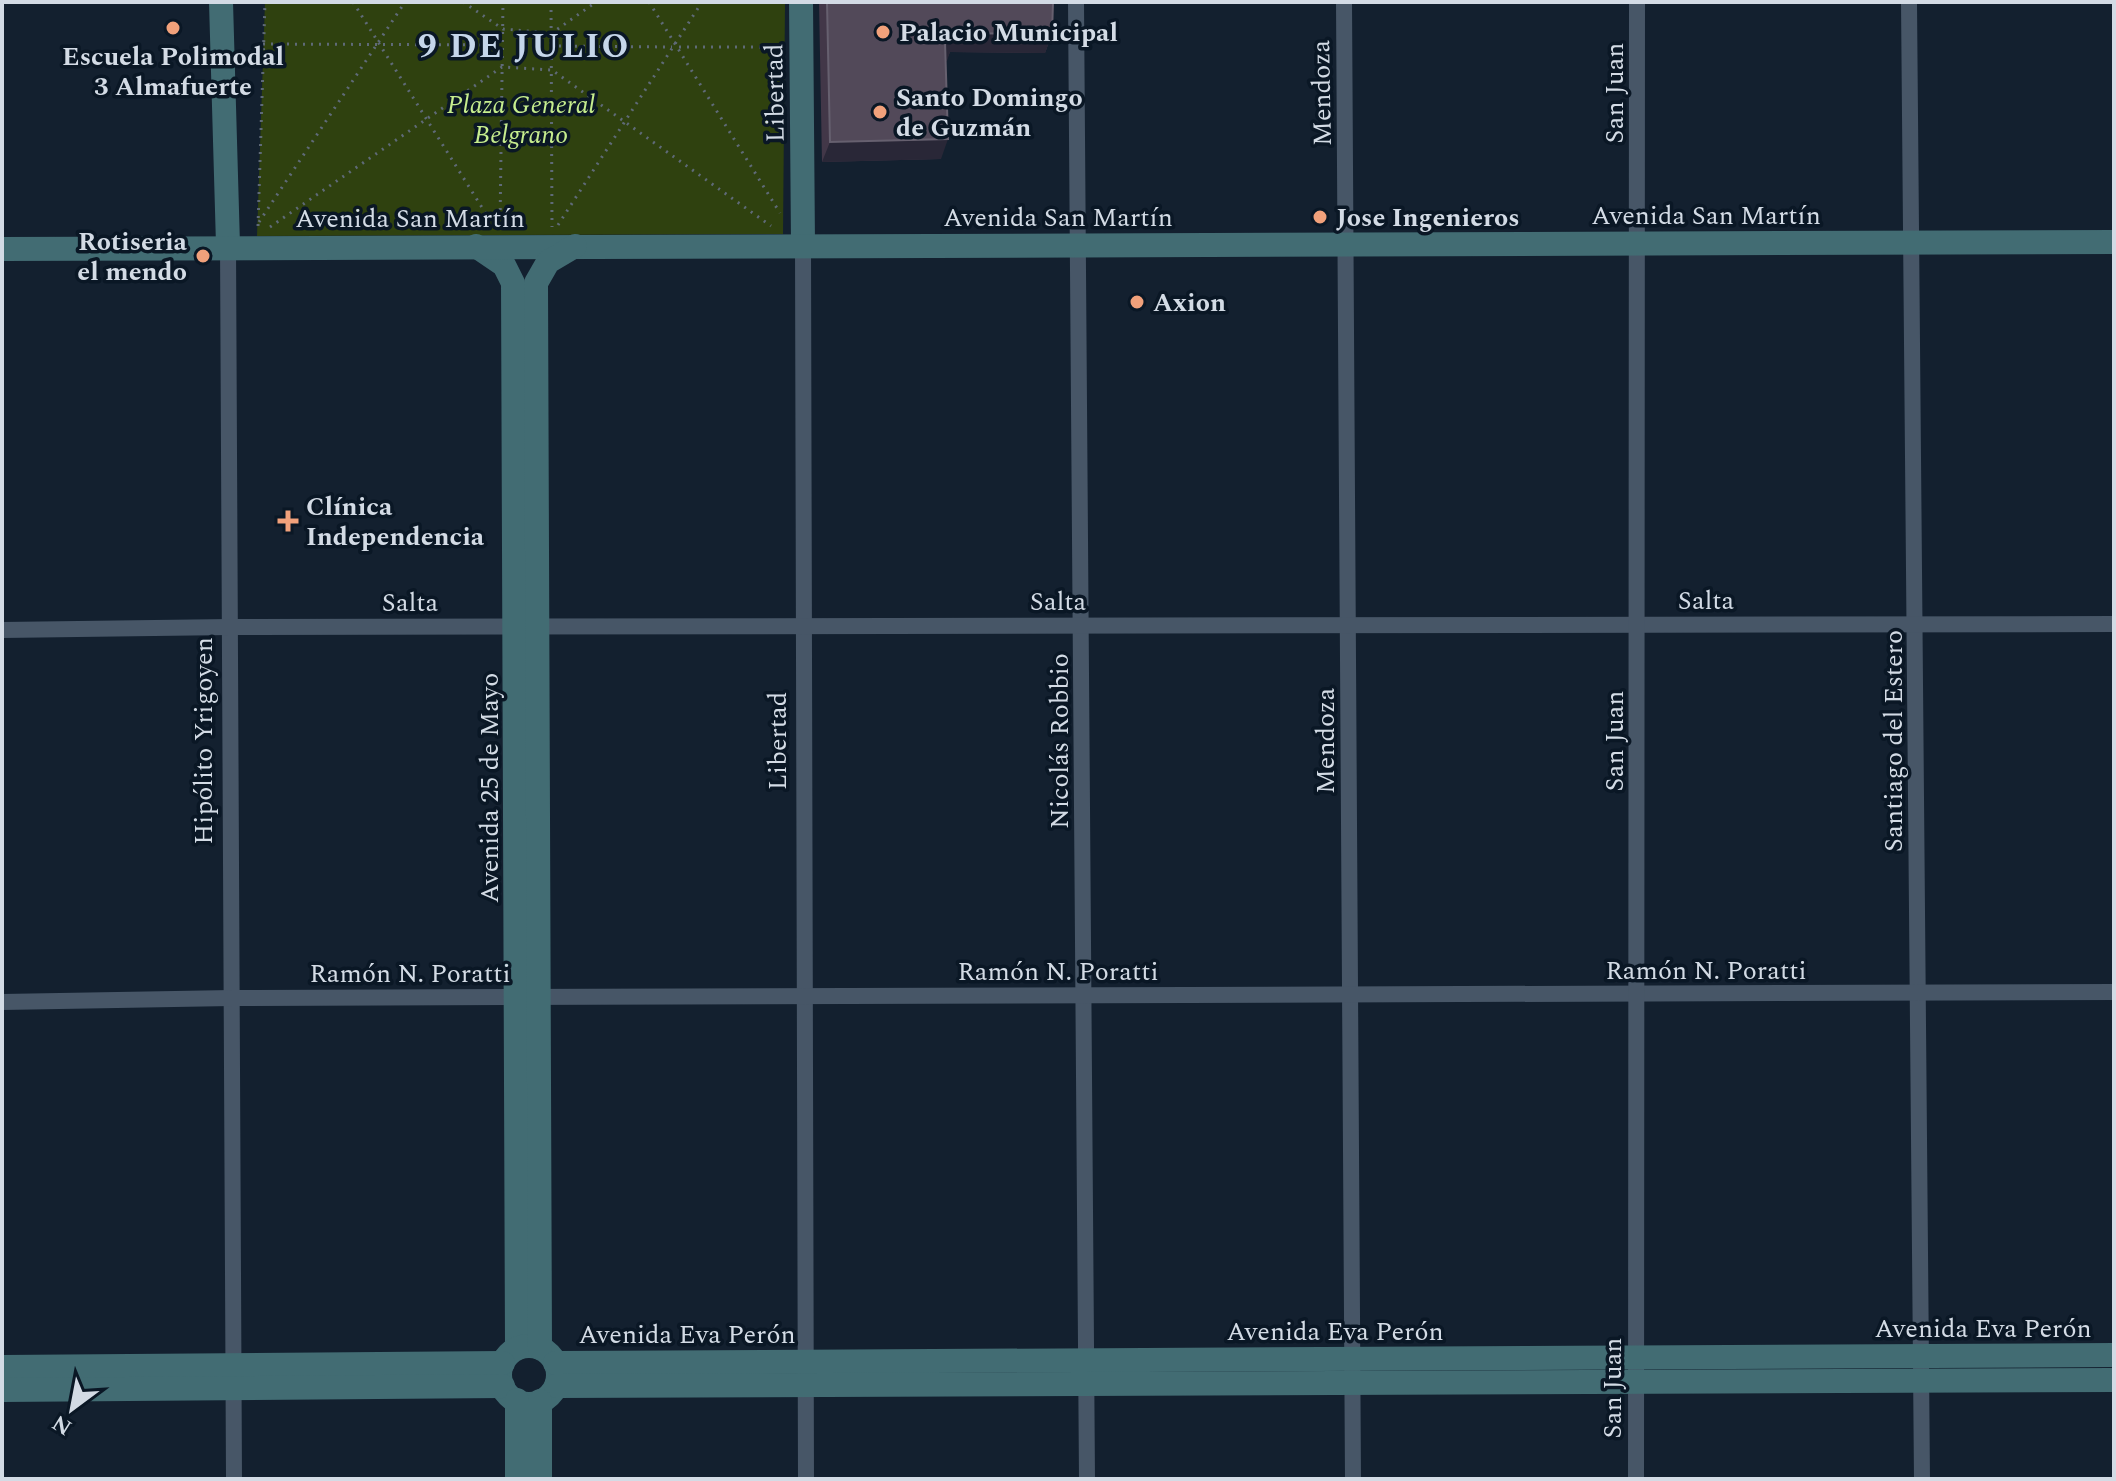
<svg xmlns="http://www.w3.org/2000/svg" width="2116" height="1481" viewBox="0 0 2116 1481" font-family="Spectral,serif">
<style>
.green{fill:#2f410f}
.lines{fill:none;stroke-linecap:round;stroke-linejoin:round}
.path{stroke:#5f6a77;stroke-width:3;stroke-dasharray:2 6;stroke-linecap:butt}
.street{stroke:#475667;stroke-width:16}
.secondary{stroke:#426c73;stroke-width:24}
.wall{fill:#423748}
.shaded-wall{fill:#292737}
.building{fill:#524959;stroke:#66606f;stroke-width:2}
.poi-dot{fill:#f1a17b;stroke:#0a1725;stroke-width:3}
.labels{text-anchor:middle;stroke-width:7;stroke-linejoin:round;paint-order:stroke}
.poi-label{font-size:26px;font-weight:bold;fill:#d3dbe5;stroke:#0a1725;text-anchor:start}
.street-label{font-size:26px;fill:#d3dbe5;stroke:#0a1725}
.park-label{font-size:26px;font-style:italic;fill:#c6ed8e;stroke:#0a1725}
.district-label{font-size:34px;font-weight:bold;letter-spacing:2px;fill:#c5d6ea;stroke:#0a1725}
</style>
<rect width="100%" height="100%" fill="#13202f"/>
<!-- green -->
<path class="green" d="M265,2H785L783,234L257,236Z"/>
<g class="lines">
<!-- path -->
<g class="path">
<path d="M353,2L493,225"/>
<path d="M463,2L503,29L552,33L596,2"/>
<path d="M551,2L552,227"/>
<path d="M649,2L780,213"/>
<path d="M263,44L502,45"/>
<path d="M551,46L672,47"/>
<path d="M679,47H780"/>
<path d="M259,222L405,2"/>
<path d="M558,225L702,2"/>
<path d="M258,226L265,2"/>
<path d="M500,226L503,2"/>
<path d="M270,227L502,67L552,70L771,226"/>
</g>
<!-- street -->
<g class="street">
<path d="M1076,2L1087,1479"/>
<path d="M1344,2L1353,1479"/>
<path d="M1909,2L1922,1479"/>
<path d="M228,245L234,1479"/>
<path d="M803,245L806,1479"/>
<path d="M2,630L230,627L2114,624"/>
<path d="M2,1002L232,998L2114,992"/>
<path d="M1636,1479L1637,2"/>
</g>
<!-- secondary -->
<g class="secondary">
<path d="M221,2L228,245"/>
<path d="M801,2L803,245"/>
<path d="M476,246L504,265L513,283L517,1348"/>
<path d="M2,249L2114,242"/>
<circle cx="529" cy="1375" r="29"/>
<path d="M540,1348L536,283L548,262L575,246"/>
<path d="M555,1363L2114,1355"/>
<path d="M2,1367L503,1363"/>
<path d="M556,1386L2114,1380"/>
<path d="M2,1390L503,1386"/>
<path d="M517,1400V1479"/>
<path d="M540,1401V1479"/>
</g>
</g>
<!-- wall -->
<path class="wall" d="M819,2H1053L1052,34L1045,53L950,52L946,61L941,159L822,162Z"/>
<!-- shaded-wall -->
<g class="shaded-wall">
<path d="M954,33L1052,34L1045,53L950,52L947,61H938L945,42Z"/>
<path d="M948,139L941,159L822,162L830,142Z"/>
</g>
<!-- building -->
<path class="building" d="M827,2H1053L1052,34L954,33V42H945L948,139L830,142Z"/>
<!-- markers -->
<g class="poi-dot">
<circle cx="173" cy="28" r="8"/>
<circle cx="883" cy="32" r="8"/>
<circle cx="880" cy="112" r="8"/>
<circle cx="1320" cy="217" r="8"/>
<circle cx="203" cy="256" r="8"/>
<circle cx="1137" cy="302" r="8"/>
<path d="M284 509h8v8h8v8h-8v8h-8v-8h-8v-8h8z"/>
</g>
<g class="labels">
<!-- poi labels -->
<g class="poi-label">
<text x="899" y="41">Palacio Municipal</text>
<text x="173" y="65" text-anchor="middle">Escuela Polimodal<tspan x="173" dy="30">3 Almafuerte</tspan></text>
<text x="896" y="106">Santo Domingo<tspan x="896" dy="30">de Guzmán</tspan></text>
<text x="1336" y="226">Jose Ingenieros</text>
<text x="187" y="250" text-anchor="end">Rotiseria<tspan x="187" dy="30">el mendo</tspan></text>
<text x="1153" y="311">Axion</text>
<text x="306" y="515">Clínica<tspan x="306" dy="30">Independencia</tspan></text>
</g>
<!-- street labels -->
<g class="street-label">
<text transform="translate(774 93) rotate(-91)" y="9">Libertad</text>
<text transform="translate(1321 93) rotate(-91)" y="9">Mendoza</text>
<text transform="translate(1614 93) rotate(-90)" y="9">San Juan</text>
<text x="1706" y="224">Avenida San Martín</text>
<text x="1058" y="226">Avenida San Martín</text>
<text x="410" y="227">Avenida San Martín</text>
<text x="1706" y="609">Salta</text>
<text x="1058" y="610">Salta</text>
<text x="410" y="611">Salta</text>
<text transform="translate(203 741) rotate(-90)" y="9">Hipólito Yrigoyen</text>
<text transform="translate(777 741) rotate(-90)" y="9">Libertad</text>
<text transform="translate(1059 741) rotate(-90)" y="9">Nicolás Robbio</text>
<text transform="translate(1325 741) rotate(-90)" y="9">Mendoza</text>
<text transform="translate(1614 741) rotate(-90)" y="9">San Juan</text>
<text transform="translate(1893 741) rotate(-90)" y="9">Santiago del Estero</text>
<text transform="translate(489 788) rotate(-90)" y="9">Avenida 25 de Mayo</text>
<text x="1706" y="979">Ramón N. Poratti</text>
<text x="1058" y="980">Ramón N. Poratti</text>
<text x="410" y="982">Ramón N. Poratti</text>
<text x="1983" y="1337">Avenida Eva Perón</text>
<text x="1335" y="1340">Avenida Eva Perón</text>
<text x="687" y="1343">Avenida Eva Perón</text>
<text transform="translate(1612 1388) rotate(-90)" y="9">San Juan</text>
</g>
<!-- park labels -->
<g class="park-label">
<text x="521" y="113">Plaza General<tspan x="521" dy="30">Belgrano</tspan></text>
</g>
<!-- district labels -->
<g class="district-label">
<text x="524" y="57">9 DE JULIO</text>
</g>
</g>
<!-- border -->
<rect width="2116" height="1481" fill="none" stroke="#d3dbe5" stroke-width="8"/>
<!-- north arrow -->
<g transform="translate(72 1409) rotate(212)" stroke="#0a1725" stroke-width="6" paint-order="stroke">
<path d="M0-6L14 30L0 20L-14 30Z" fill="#d3dbe5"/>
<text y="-12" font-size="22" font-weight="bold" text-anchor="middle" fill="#d3dbe5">N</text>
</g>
</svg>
